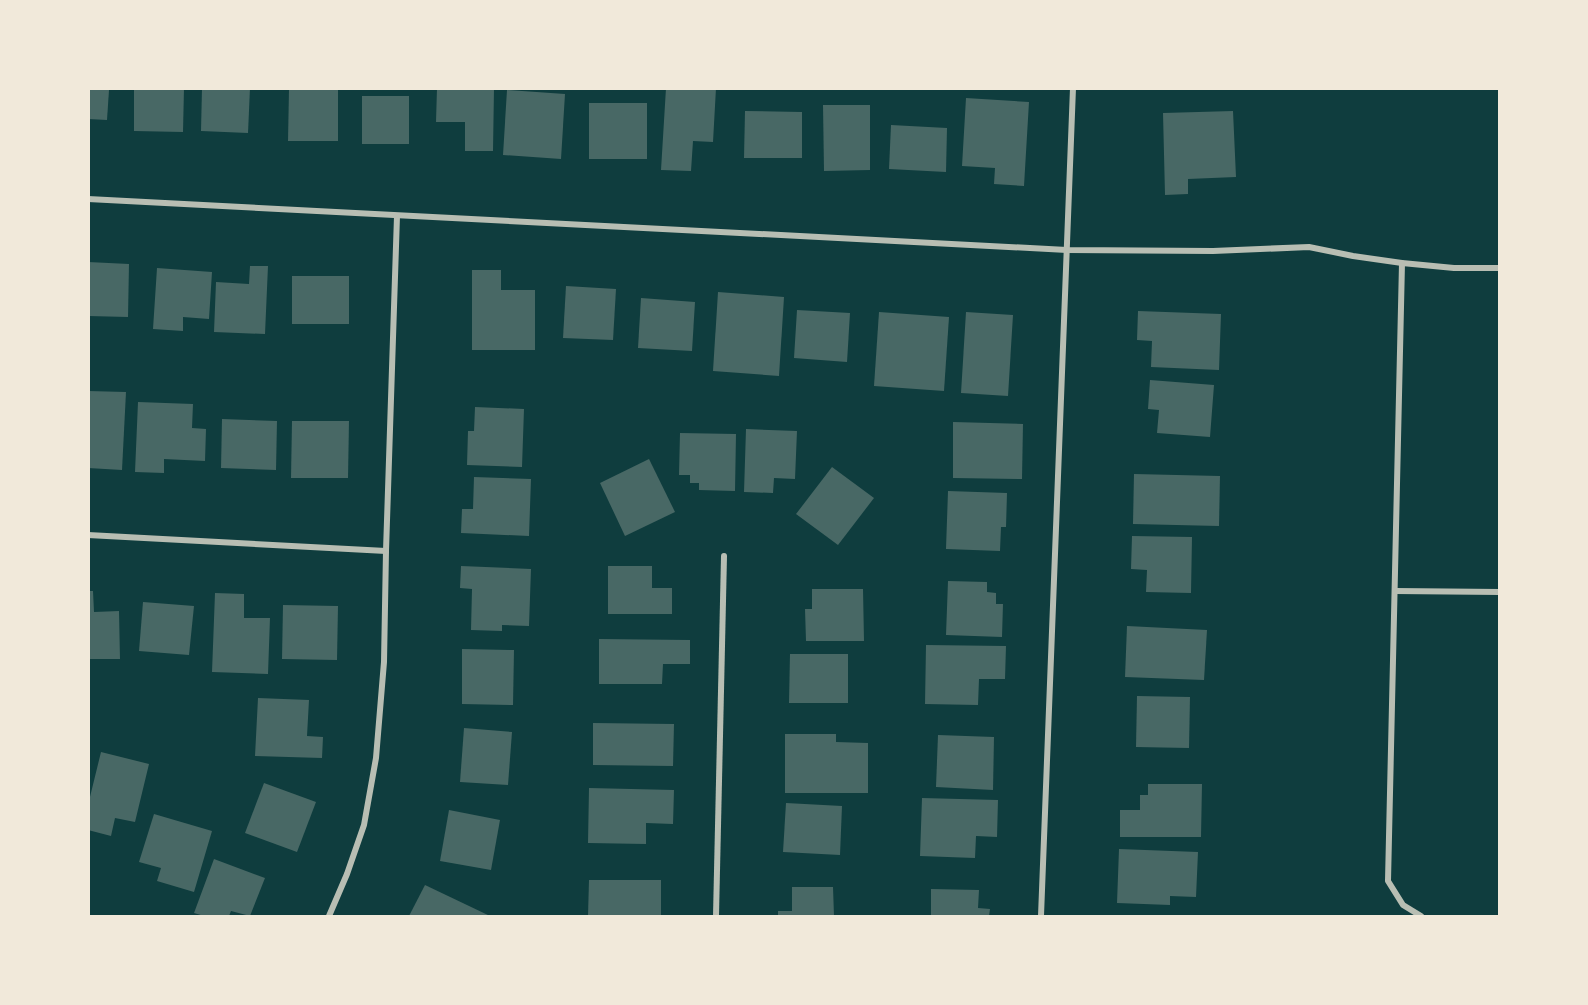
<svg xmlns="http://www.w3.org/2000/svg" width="1588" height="1005" viewBox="0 0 1588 1005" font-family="Commissioner,sans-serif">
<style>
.building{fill:#486865}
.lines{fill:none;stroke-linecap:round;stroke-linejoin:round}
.minor{stroke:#b8beb3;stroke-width:6}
</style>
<rect width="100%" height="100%" fill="#0f3d3e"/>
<!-- building -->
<g class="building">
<path d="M88,88L109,90L107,120L88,119Z"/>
<path d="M134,88H184L183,132L134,131Z"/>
<path d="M202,88H250L248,133L201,131Z"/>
<path d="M437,88H494L493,151H465V122H436Z"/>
<path d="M666,88H716L713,142L693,141L691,171L661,170Z"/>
<path d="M289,89H338V141H288Z"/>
<path d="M507,90L565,94L561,159L503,155Z"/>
<rect x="362" y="96" width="47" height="48"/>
<path d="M966,98L1029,102L1024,186L994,184L995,168L962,166Z"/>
<rect x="589" y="103" width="58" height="56"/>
<path d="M823,105H870V170L824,171Z"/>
<path d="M745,111L802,112V158H744Z"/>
<path d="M1233,111L1236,177L1188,179V194L1165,195L1163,113Z"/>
<path d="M891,125L947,128L946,172L889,169Z"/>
<path d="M88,262L129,264L128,317L88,316Z"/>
<path d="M250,266H268L265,334L214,332L216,282L249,284Z"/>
<path d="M157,268L212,272L209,319L183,317V331L153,329Z"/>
<path d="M472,270H501V290H535V350H472Z"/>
<rect x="292" y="276" width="57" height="48"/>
<path d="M566,286L616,289L613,340L563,338Z"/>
<path d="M718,292L784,297L779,376L713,371Z"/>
<path d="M641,298L695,302L692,351L638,348Z"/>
<path d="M797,310L850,313L847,362L794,358Z"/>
<path d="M1138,311L1221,314L1219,370L1151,367L1152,341L1137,340Z"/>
<path d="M879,312L949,317L944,391L874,386Z"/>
<path d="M966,312L1013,315L1008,396L961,393Z"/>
<path d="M1150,380L1214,385L1210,437L1157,433L1159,410L1148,409Z"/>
<path d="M88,391L126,392L122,470L88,468Z"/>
<path d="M138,402L193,404L192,428L206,429L205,461L164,459V473L135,472Z"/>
<path d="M475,407L524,409L522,467L467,465L468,431H474Z"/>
<path d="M222,419L277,421L276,470L221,468Z"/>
<path d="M292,421H349L348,478H291Z"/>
<path d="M953,422L1023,424L1022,479L953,478Z"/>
<path d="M746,429L797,431L795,479L774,478L773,493L744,492Z"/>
<path d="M680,433L736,434L735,491L699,490V483H690V475H679Z"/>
<path d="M649,459L675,512L625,536L600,483Z"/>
<path d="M832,467L874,498L838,545L796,514Z"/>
<path d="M1134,474L1220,476L1219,526L1133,524Z"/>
<path d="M474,477L531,479L529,536L461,533L462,509H473Z"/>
<path d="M948,491L1007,493L1006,527H1001L1000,551L946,549Z"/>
<path d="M1132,536L1192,537L1191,593L1146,592L1147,570L1131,569Z"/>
<path d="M461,566L531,569L529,626L502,625V631L471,630L472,589L460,588Z"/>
<path d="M608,566H652V588H672V614H608Z"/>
<path d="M948,581L987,582V592L996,593V604H1003L1002,637L946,635Z"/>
<path d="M812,589H863L864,641H806L805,609H812Z"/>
<path d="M88,591H93L94,612L119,611L120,659H88Z"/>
<path d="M215,593L244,594V618H270L268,674L212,672Z"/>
<path d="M143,602L194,606L189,655L139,651Z"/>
<path d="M283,605L338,606L337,660L282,659Z"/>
<path d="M1127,626L1207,630L1204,680L1125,677Z"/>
<path d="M599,639L690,640V664H663L662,684H599Z"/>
<path d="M926,645L1006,646L1005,679H979L978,705L925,704Z"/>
<path d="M462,649L514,650L513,705L462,704Z"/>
<path d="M790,654H848V703H789Z"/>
<path d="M1137,696L1190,697L1189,748L1136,747Z"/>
<path d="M258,698L309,700L307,736L323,737L322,758L255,756Z"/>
<path d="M593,723L674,724L673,766L593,765Z"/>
<path d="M464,728L512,732L508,785L460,782Z"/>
<path d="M785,734H836V742L868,743V793H785Z"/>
<path d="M938,735L994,737L993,790L936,787Z"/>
<path d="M101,752L149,764L135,822L115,818L111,836L88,830V805Z"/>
<path d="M264,783L316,802L297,852L245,833Z"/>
<path d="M1148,784H1202L1201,837H1120V810H1140V795H1148Z"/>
<path d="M589,788L674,790L673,824L646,823V844L588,843Z"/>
<path d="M922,798L998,800L997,837L976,836L975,858L920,856Z"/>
<path d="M786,803L842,806L840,855L783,852Z"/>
<path d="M449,810L500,820L491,870L440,861Z"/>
<path d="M154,814L212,831L194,892L157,881L161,868L139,862Z"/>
<path d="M1119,849L1198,852L1196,897L1170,896V905L1117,903Z"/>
<path d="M214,859L265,878L250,916L231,911L229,916H204L194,913Z"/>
<path d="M589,880H661V916H588Z"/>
<path d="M425,885L490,916H409Z"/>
<path d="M792,887H833L834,916H778V911H792Z"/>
<path d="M931,889L979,890L978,908L990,909L989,916H931Z"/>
</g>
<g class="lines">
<!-- minor -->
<g class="minor">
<path d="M88,199L1067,250L1213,251L1309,247L1353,256L1402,263L1454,268H1500"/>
<path d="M1402,263L1388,881L1403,905L1421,916"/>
<path d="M88,535L386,551"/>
<path d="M1395,591L1500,592"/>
<path d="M329,916L347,874L364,825L376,758L384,662L386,551L397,216"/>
<path d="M716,916L724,556"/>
<path d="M1041,916L1073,88"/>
</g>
</g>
<!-- border -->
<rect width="1588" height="1005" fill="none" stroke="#f1e9da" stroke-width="180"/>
</svg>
